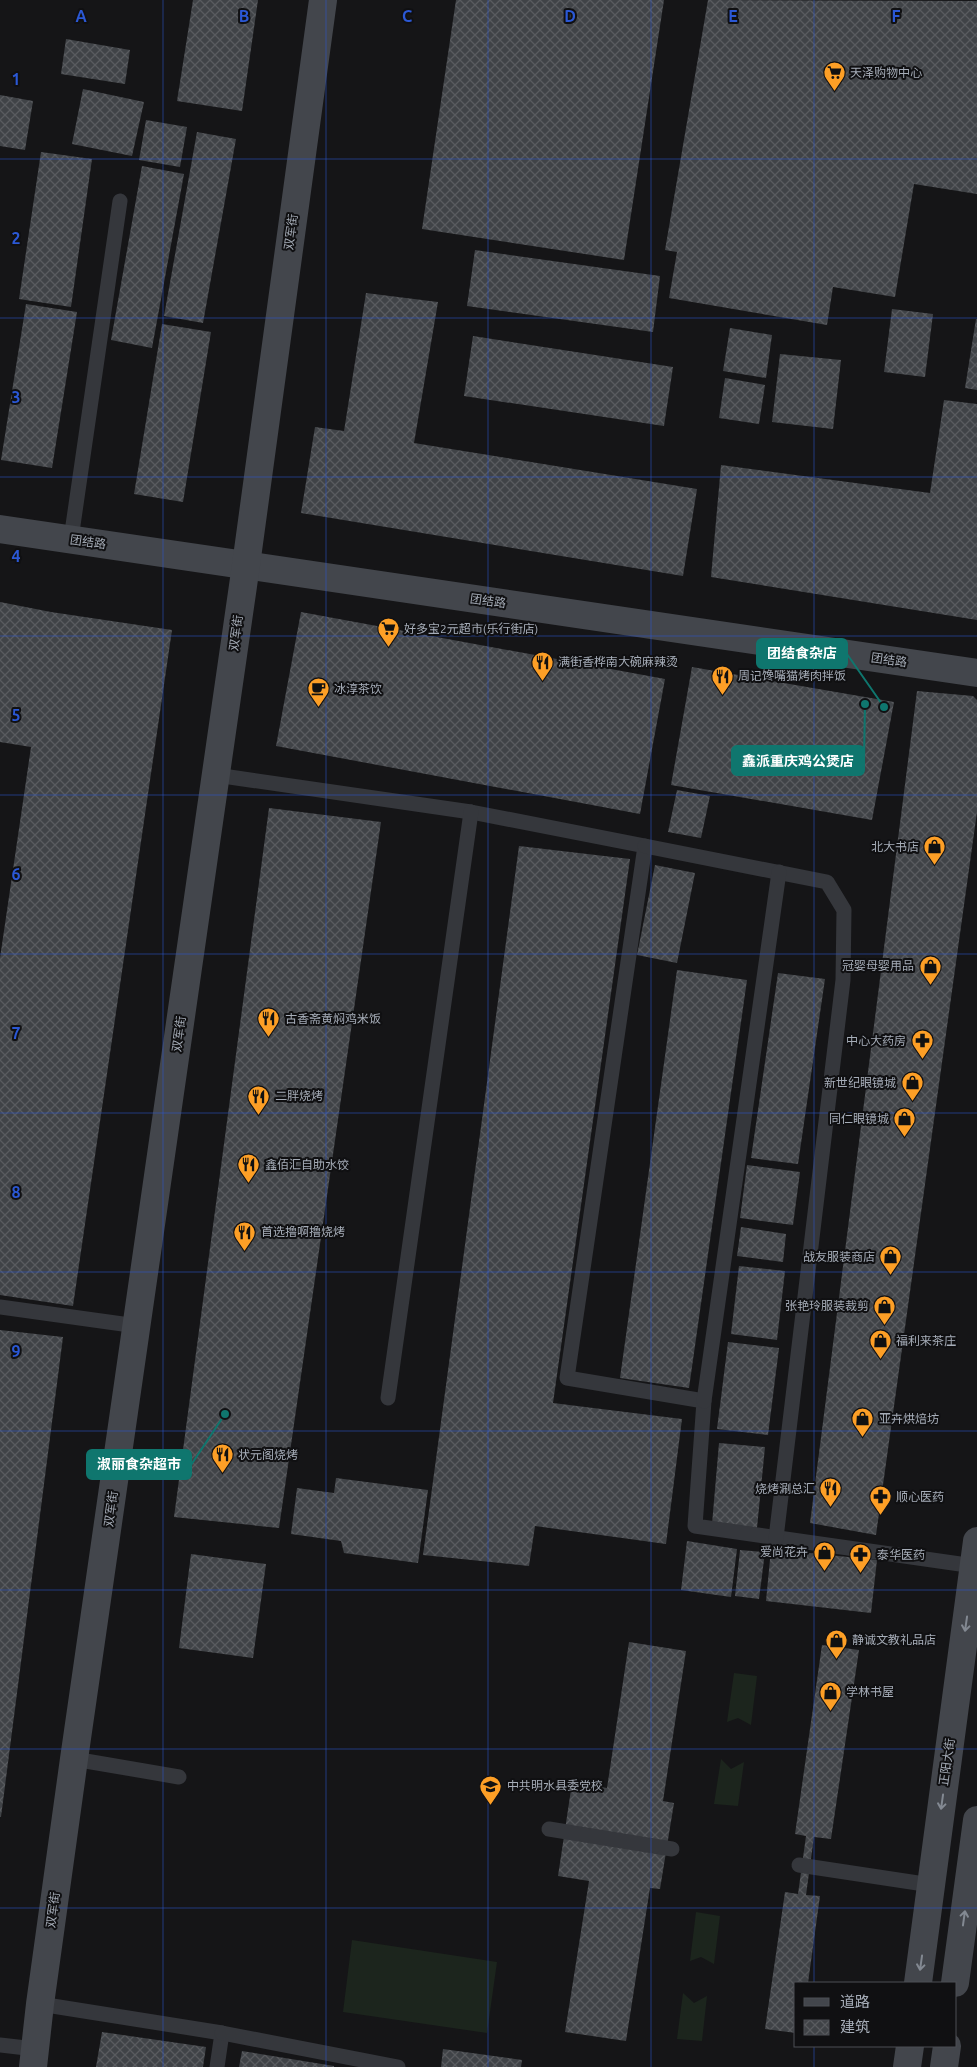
<svg xmlns="http://www.w3.org/2000/svg" width="977" height="2067" viewBox="0 0 977 2067" font-family="Ubuntu,'Noto Sans SC',sans-serif">
<style>
.grass{fill:#1c251d}
.building{fill:url(#building-cross-hatch)}
.lines{fill:none;stroke-linecap:round;stroke-linejoin:round}
.lane{stroke:#35373c;stroke-width:15}
.secondary{stroke:#43464c;stroke-width:28}
.oneway{stroke:#838992}
.grid{fill:none;stroke:#2b58d5;stroke-width:1;stroke-opacity:0.55}
.labels{text-anchor:middle;stroke-width:4;stroke-linejoin:round;paint-order:stroke}
.poi-label{font-size:12px;fill:#a6adb8;stroke:#101012;text-anchor:start}
.street-label{font-size:12px;fill:#a6adb8;stroke:#101012}
.grid-label{font-size:16px;text-anchor:middle;font-weight:bold;fill:#2b58d5;stroke:#101012;stroke-width:4;stroke-linejoin:round;paint-order:stroke}
.leader{fill:none;stroke:#0f766e;stroke-width:2}
.callout-dot{fill:#0f766e;stroke:#101012;stroke-width:2}
.callout{fill:#0f766e;stroke:#0f766e;stroke-width:2}
.callout-label{font-size:14px;text-anchor:middle;font-weight:bold;fill:#fff}
</style>
<defs>
<pattern id="building-cross-hatch" width="8" height="8" patternUnits="userSpaceOnUse" patternTransform="scale(1.25)"><rect width="8" height="8" fill="#404347"/><path d="M0 0l8 8M0 8l8-8" fill="none" stroke="#595b5f"/></pattern>
</defs>
<rect width="100%" height="100%" fill="#151517"/>
<!-- grass -->
<g class="grass">
<path d="M734,1673L757,1676L751,1725L738,1718L727,1722Z"/>
<path d="M721,1759L731,1769L744,1762L738,1806L714,1804Z"/>
<path d="M696,1912L720,1916L714,1964L701,1957L690,1961Z"/>
<path d="M352,1940L497,1962L487,2033L343,2012Z"/>
<path d="M683,1993L694,2003L707,1996L702,2041L677,2039Z"/>
</g>
<!-- building -->
<g class="building">
<path d="M193,0H258L242,111L177,101Z"/>
<path d="M456,0H664L624,260L422,229Z"/>
<path d="M708,0L977,1V194L914,184L895,297L833,287L827,325L669,298L677,252L665,250Z"/>
<path d="M66,39L130,50L125,84L61,74Z"/>
<path d="M83,89L144,102L132,156L72,144Z"/>
<path d="M0,95L33,101L25,150L0,146Z"/>
<path d="M146,120L187,127L180,167L139,160Z"/>
<path d="M197,132L236,139L203,323L164,316Z"/>
<path d="M41,152L92,159L71,307L19,299Z"/>
<path d="M142,166L184,174L152,348L111,340Z"/>
<path d="M475,250L660,276L653,332L467,306Z"/>
<path d="M366,293L438,302L414,443L697,489L683,576L301,513L315,427L344,431Z"/>
<path d="M26,304L77,312L52,468L1,460Z"/>
<path d="M892,309L933,314L925,377L884,372Z"/>
<path d="M976,319H977V390L965,388Z"/>
<path d="M162,324L211,332L183,502L134,494Z"/>
<path d="M730,328L772,335L766,378L723,371Z"/>
<path d="M473,336L673,367L664,426L464,396Z"/>
<path d="M780,354L841,360L833,429L772,422Z"/>
<path d="M725,378L765,385L759,424L719,418Z"/>
<path d="M944,400L977,404V620L711,577L721,465L930,493Z"/>
<path d="M0,602L51,612L172,630L73,1306L0,1295V958L31,747L0,742Z"/>
<path d="M301,612L665,679L640,814L276,746Z"/>
<path d="M692,667L894,702L872,820L671,785Z"/>
<path d="M917,691L973,696L977,700V812L876,1535L810,1523Z"/>
<path d="M677,790L710,796L701,838L668,832Z"/>
<path d="M269,808L381,822L279,1528L174,1517Z"/>
<path d="M519,846L630,859L553,1403L682,1419L666,1544L535,1526L529,1566L423,1555Z"/>
<path d="M655,865L695,873L677,963L637,955Z"/>
<path d="M677,970L747,980L689,1388L620,1378Z"/>
<path d="M778,973L825,979L798,1164L751,1158Z"/>
<path d="M747,1165L800,1172L793,1225L740,1218Z"/>
<path d="M741,1227L786,1234L783,1262L737,1256Z"/>
<path d="M739,1266L785,1271L777,1340L731,1334Z"/>
<path d="M0,1330L63,1337L1,1817H0Z"/>
<path d="M728,1342L779,1348L768,1435L717,1429Z"/>
<path d="M719,1443L765,1447L757,1528L712,1524Z"/>
<path d="M336,1478L428,1490L418,1563L344,1553L341,1541L291,1534L297,1488L334,1493Z"/>
<path d="M687,1541L737,1549L731,1597L681,1590Z"/>
<path d="M771,1549L877,1560L871,1613L766,1601Z"/>
<path d="M740,1550L765,1552L759,1599L735,1596Z"/>
<path d="M191,1554L266,1564L253,1658L179,1648Z"/>
<path d="M629,1642L686,1651L663,1801L674,1803L660,1889L650,1888L626,2041L565,2032L589,1881L558,1876L572,1783L607,1788Z"/>
<path d="M822,1645L859,1650L831,1839L814,1837L806,1895L820,1896L808,1983H796V2033L765,2029L785,1892L798,1894L806,1836L795,1834Z"/>
<path d="M102,2032L206,2047L203,2067H96Z"/>
<path d="M443,2049L522,2060L521,2067H441Z"/>
<path d="M242,2051L334,2066V2067H239Z"/>
</g>
<g class="lines">
<!-- lane -->
<g class="lane">
<path d="M71,539L120,201"/>
<path d="M216,775L471,812L645,846L567,1378L704,1401L695,1526L974,1566"/>
<path d="M645,846L827,882L844,910L843,980L776,1538"/>
<path d="M0,1307L137,1326"/>
<path d="M388,1398L471,812"/>
<path d="M704,1401L779,872"/>
<path d="M74,1759L179,1777"/>
<path d="M549,1829L672,1849"/>
<path d="M799,1865L931,1885"/>
<path d="M40,2004L222,2033L217,2067"/>
<path d="M222,2033L398,2067"/>
<path d="M0,2045L35,2049"/>
</g>
<!-- secondary -->
<g class="secondary">
<path d="M0,529L977,673"/>
<path d="M918,1983L977,1541"/>
<path d="M955,1983L977,1820"/>
<path d="M33,2067L40,2004L74,1759L246,565L323,0"/>
<path d="M907,2067L910,2046"/>
<path d="M944,2067L947,2046"/>
</g>
</g>
<!-- one-way arrows -->
<defs><path id="oneway-shaft" d="M-6 0H5M1.5-3L5.5 0L1.5 3" fill="none" stroke-width="1.6" stroke-linecap="round" stroke-linejoin="round" transform="scale(1.25)"/></defs>
<g class="oneway">
<use href="#oneway-shaft" transform="translate(966 1624) rotate(98)"/>
<use href="#oneway-shaft" transform="translate(942 1802) rotate(98)"/>
<use href="#oneway-shaft" transform="translate(964 1918) rotate(-82)"/>
<use href="#oneway-shaft" transform="translate(921 1963) rotate(98)"/>
</g>
<!-- grid -->
<path class="grid" d="M163,0V2067M326,0V2067M488,0V2067M651,0V2067M814,0V1983M0,159H977M0,318H977M0,477H977M0,636H977M0,795H977M0,954H977M0,1113H977M0,1272H977M0,1431H977M0,1590H977M0,1749H977M0,1908H977M814,2046V2067"/>
<!-- icons -->
<defs>
<symbol id="supermarket-pin" viewBox="-11 -11 22 30"><path d="M0 17L-7.5 6A9.5 9.5 0 1 1 7.5 6Z" fill="#fd9f26" stroke="#101012"/><path d="M-6-5.5h2.5l.6 2H6L4.5 2H-2.5L-4.4-4H-6ZM-1.5 3.2a1.3 1.3 0 1 0 .1 0ZM3 3.2a1.3 1.3 0 1 0 .1 0Z" fill="#111"/></symbol>
<symbol id="restaurant-pin" viewBox="-11 -11 22 30"><path d="M0 17L-7.5 6A9.5 9.5 0 1 1 7.5 6Z" fill="#fd9f26" stroke="#101012"/><path d="M-5-6h1v4h1v-4h1v4h1v-4h1v5L-1.5 .5V6h-2V.5L-5-1ZM5-6V6H3V1.5H1.5Q1.5-4 5-6Z" fill="#111"/></symbol>
<symbol id="cafe-pin" viewBox="-11 -11 22 30"><path d="M0 17L-7.5 6A9.5 9.5 0 1 1 7.5 6Z" fill="#fd9f26" stroke="#101012"/><path d="M-5.5-4.5H6V0H3Q3 3.5 0 3.5H-2.5Q-5.5 3.5-5.5 0ZM3-3.2v2h1.7v-2ZM-6 4.5H4V6H-6Z" fill="#111"/></symbol>
<symbol id="shop-pin" viewBox="-11 -11 22 30"><path d="M0 17L-7.5 6A9.5 9.5 0 1 1 7.5 6Z" fill="#fd9f26" stroke="#101012"/><path d="M-5-2.5h2.3a2.7 3.5 0 0 1 5.4 0H5L5.5 6h-11ZM-1.5-2.5h3a1.5 2.3 0 0 0-3 0Z" fill="#111"/></symbol>
<symbol id="pharmacy-pin" viewBox="-11 -11 22 30"><path d="M0 17L-7.5 6A9.5 9.5 0 1 1 7.5 6Z" fill="#fd9f26" stroke="#101012"/><path d="M-2-6h4v4h4v4h-4v4h-4v-4h-4v-4h4Z" fill="#111"/></symbol>
<symbol id="school-pin" viewBox="-11 -11 22 30"><path d="M0 17L-7.5 6A9.5 9.5 0 1 1 7.5 6Z" fill="#fd9f26" stroke="#101012"/><path d="M0-5L7-2L0 1L-7-2ZM-4 1L0 2.5L4 1V4Q0 6-4 4Z" fill="#111"/></symbol>
</defs>
<g fill-rule="evenodd">
<use href="#supermarket-pin" x="822" y="60" width="25" height="34"/>
<use href="#supermarket-pin" x="376" y="616" width="25" height="34"/>
<use href="#restaurant-pin" x="530" y="650" width="25" height="34"/>
<use href="#restaurant-pin" x="710" y="664" width="25" height="34"/>
<use href="#cafe-pin" x="306" y="676" width="25" height="34"/>
<use href="#shop-pin" x="922" y="834" width="25" height="34"/>
<use href="#shop-pin" x="918" y="954" width="25" height="34"/>
<use href="#restaurant-pin" x="256" y="1006" width="25" height="34"/>
<use href="#pharmacy-pin" x="910" y="1028" width="25" height="34"/>
<use href="#shop-pin" x="900" y="1070" width="25" height="34"/>
<use href="#restaurant-pin" x="246" y="1084" width="25" height="34"/>
<use href="#shop-pin" x="892" y="1106" width="25" height="34"/>
<use href="#restaurant-pin" x="236" y="1152" width="25" height="34"/>
<use href="#restaurant-pin" x="232" y="1220" width="25" height="34"/>
<use href="#shop-pin" x="878" y="1244" width="25" height="34"/>
<use href="#shop-pin" x="872" y="1294" width="25" height="34"/>
<use href="#shop-pin" x="868" y="1328" width="25" height="34"/>
<use href="#shop-pin" x="850" y="1406" width="25" height="34"/>
<use href="#restaurant-pin" x="210" y="1442" width="25" height="34"/>
<use href="#restaurant-pin" x="818" y="1476" width="25" height="34"/>
<use href="#pharmacy-pin" x="868" y="1484" width="25" height="34"/>
<use href="#shop-pin" x="812" y="1540" width="25" height="34"/>
<use href="#pharmacy-pin" x="848" y="1542" width="25" height="34"/>
<use href="#shop-pin" x="824" y="1628" width="25" height="34"/>
<use href="#shop-pin" x="818" y="1680" width="25" height="34"/>
<use href="#school-pin" x="478" y="1774" width="25" height="34"/>
</g>
<g class="labels">
<!-- poi labels -->
<g class="poi-label">
<text x="850" y="77">天泽购物中心</text>
<text x="404" y="633">好多宝2元超市(乐行街店)</text>
<text x="558" y="666">满街香桦南大碗麻辣烫</text>
<text x="738" y="680">周记馋嘴猫烤肉拌饭</text>
<text x="334" y="693">冰淳茶饮</text>
<text x="919" y="851" text-anchor="end">北大书店</text>
<text x="914" y="970" text-anchor="end">冠婴母婴用品</text>
<text x="285" y="1023">古香斋黄焖鸡米饭</text>
<text x="906" y="1045" text-anchor="end">中心大药房</text>
<text x="896" y="1087" text-anchor="end">新世纪眼镜城</text>
<text x="275" y="1100">二胖烧烤</text>
<text x="889" y="1123" text-anchor="end">同仁眼镜城</text>
<text x="265" y="1169">鑫佰汇自助水饺</text>
<text x="261" y="1236">首选撸啊撸烧烤</text>
<text x="875" y="1261" text-anchor="end">战友服装商店</text>
<text x="869" y="1310" text-anchor="end">张艳玲服装裁剪</text>
<text x="896" y="1345">福利来茶庄</text>
<text x="879" y="1423">亚卉烘焙坊</text>
<text x="238" y="1459">状元阁烧烤</text>
<text x="815" y="1493" text-anchor="end">烧烤涮总汇</text>
<text x="896" y="1501">顺心医药</text>
<text x="808" y="1556" text-anchor="end">爱尚花卉</text>
<text x="877" y="1559">泰华医药</text>
<text x="852" y="1644">静诚文教礼品店</text>
<text x="846" y="1696">学林书屋</text>
<text x="507" y="1790">中共明水县委党校</text>
</g>
<!-- street labels -->
<g class="street-label">
<text transform="translate(291 232) rotate(-82)" y="4">双军街</text>
<text transform="translate(88 542) rotate(8)" y="4">团结路</text>
<text transform="translate(488 601) rotate(8)" y="4">团结路</text>
<text transform="translate(236 633) rotate(-82)" y="4">双军街</text>
<text transform="translate(889 660) rotate(8)" y="4">团结路</text>
<text transform="translate(179 1034) rotate(-82)" y="4">双军街</text>
<text transform="translate(111 1509) rotate(-82)" y="4">双军街</text>
<text transform="translate(947 1762) rotate(-82)" y="4">正阳大街</text>
<text transform="translate(53 1910) rotate(-82)" y="4">双军街</text>
</g>
</g>
<g class="grid-label">
<text x="81" y="22">A</text>
<text x="244" y="22">B</text>
<text x="407" y="22">C</text>
<text x="570" y="22">D</text>
<text x="733" y="22">E</text>
<text x="896" y="22">F</text>
<text x="16" y="85">1</text>
<text x="16" y="244">2</text>
<text x="16" y="403">3</text>
<text x="16" y="562">4</text>
<text x="16" y="721">5</text>
<text x="16" y="880">6</text>
<text x="16" y="1039">7</text>
<text x="16" y="1198">8</text>
<text x="16" y="1357">9</text>
</g>
<!-- callouts -->
<path class="leader" d="M884 707L847 654M865 704L864 761M225 1414L191 1465"/>
<g class="callout-dot">
<circle cx="884" cy="707" r="5"/>
<circle cx="865" cy="704" r="5"/>
<circle cx="225" cy="1414" r="5"/>
</g>
<g class="callout">
<rect x="757" y="639" width="90" height="29" rx="5"/>
<rect x="732" y="746" width="132" height="29" rx="5"/>
<rect x="87" y="1450" width="104" height="29" rx="5"/>
</g>
<g class="callout-label">
<text x="802" y="658">团结食杂店</text>
<text x="798" y="766">鑫派重庆鸡公煲店</text>
<text x="139" y="1469">淑丽食杂超市</text>
</g>
<!-- legend -->
<rect x="794" y="1982" width="162" height="65" fill="#101012" stroke="#4c4f54"/>
<rect x="804" y="1998" width="25" height="8" fill="#43464c" stroke="#4c4f54"/>
<text x="840" y="2007" font-size="15" fill="#a6adb8">道路</text>
<rect x="804" y="2020" width="25" height="15" fill="url(#building-cross-hatch)" stroke="#4c4f54"/>
<text x="840" y="2032" font-size="15" fill="#a6adb8">建筑</text>
</svg>
